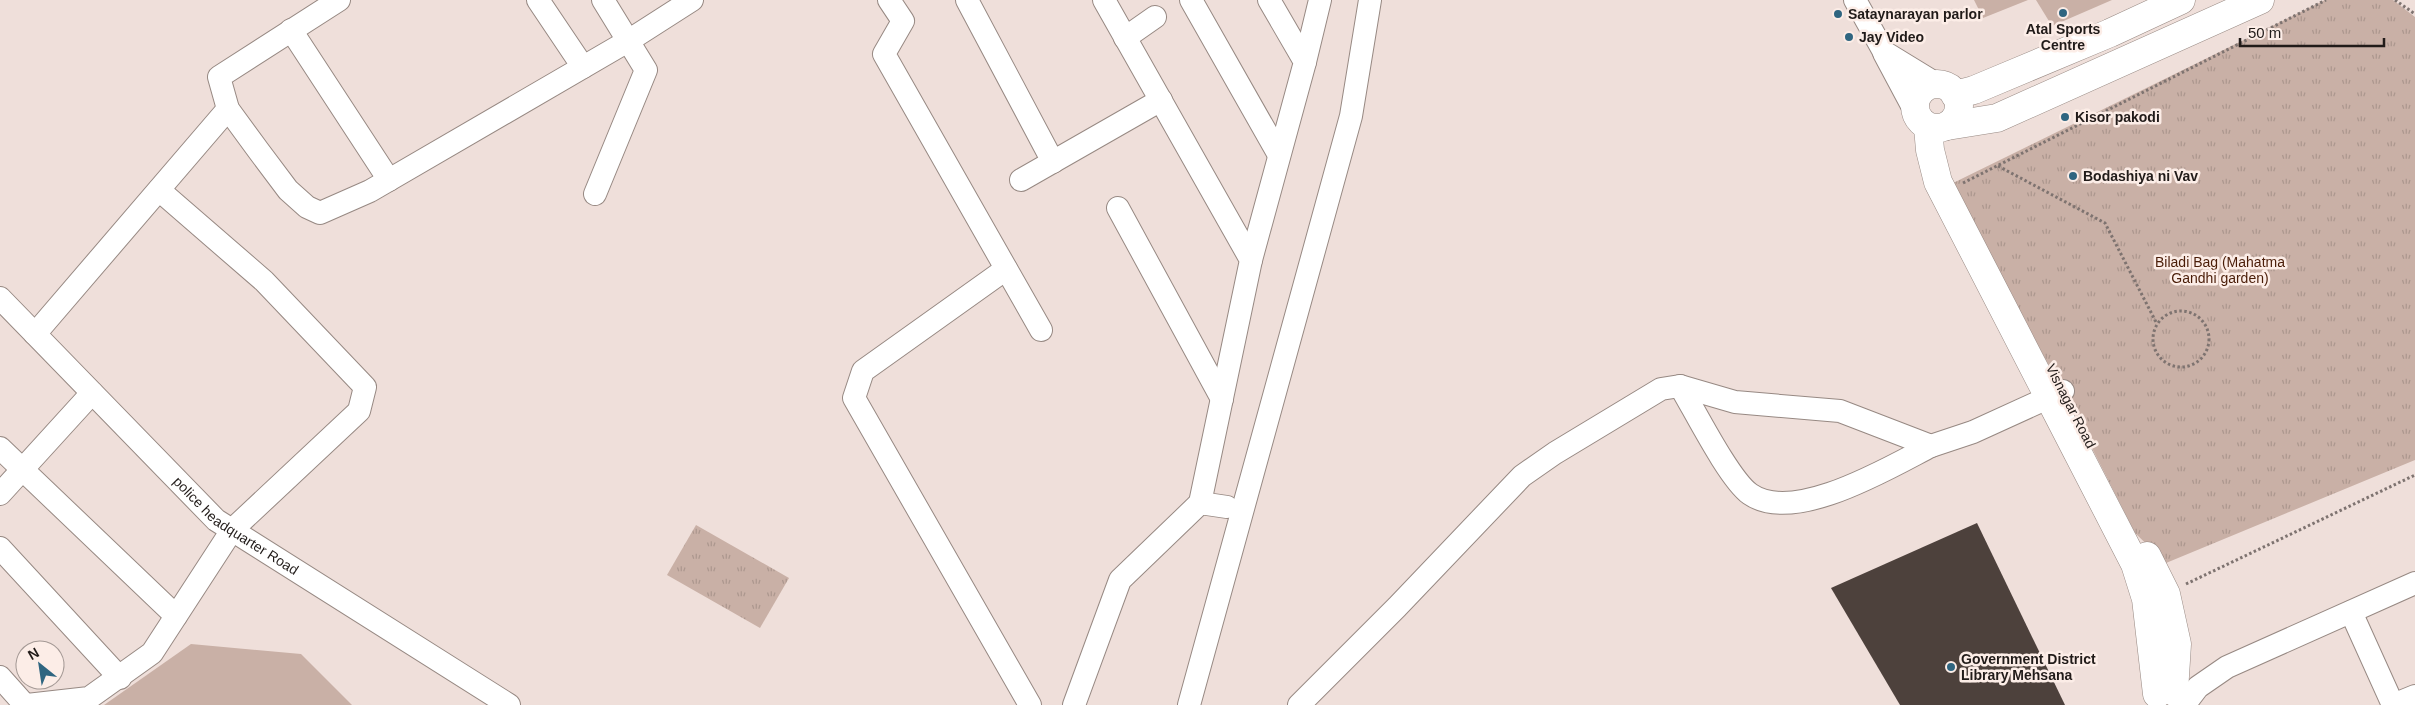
<svg xmlns="http://www.w3.org/2000/svg" width="2415" height="705" font-family="Arial,sans-serif">
<style>
.grass{fill:#c9b0a6}
.park{fill:url(#park-tufts)}
.building{fill:#4d413c}
.lines{fill:none;stroke-linecap:round;stroke-linejoin:round}
.minor-casing{stroke:#978983;stroke-width:24}
.major-casing{stroke:#978983;stroke-width:29}
.path{stroke:#7e7370;stroke-width:3;stroke-dasharray:2.5 2.5;stroke-linecap:butt}
.minor{stroke:#fff;stroke-width:22}
.major{stroke:#fff;stroke-width:28}
.poi-dot{fill:#2f6580;stroke:#fcede7;stroke-width:2}
.labels{text-anchor:middle;dominant-baseline:central;stroke-width:5;stroke-linejoin:round;paint-order:stroke}
.poi-label{font-size:14px;font-weight:bold;fill:#211b19;stroke:#fcede7;text-anchor:start}
.park-label{font-size:14px;fill:#4a1d08;stroke:#fcede7}
.street-label{font-size:14px;fill:#211b19;stroke:#fcede7}
</style>
<defs>
<pattern id="park-tufts" width="24" height="20" patternUnits="userSpaceOnUse" patternTransform="scale(1.25)"><rect width="24" height="20" fill="#c9b0a6"/><path d="M3 7l-1-3M5 7V3M7 7l1-3M15 17l-1-3M17 17v-4M19 17l1-3" fill="none" stroke="#ac978e"/></pattern>
</defs>
<rect width="100%" height="100%" fill="#efdfda"/>
<!-- grass -->
<g class="grass">
<path d="M1974,0h54l-45,18z"/>
<path d="M2036,0h76l-60,26z"/>
<path d="M191,644l110,10 51,51h-248z"/>
</g>
<!-- park -->
<g class="park">
<path d="M2325,0h68l22,17v443l-249,103 -31,-30 -72,-142 -114,-206z"/>
<path d="M696,525l93,53 -29,50 -93,-53z"/>
</g>
<!-- building -->
<path class="building" d="M1977,523l88,182h-165l-69,-117z"/>
<g class="lines">
<defs>
<g id="minor">
<path d="M339,0l-120,77 9,32 30,41 30,40 19,17 13,6 50,-22 258,-150 64,-41"/>
<path d="M538,0l45,67"/>
<path d="M889,0l14,21 -19,33 157,276"/>
<path d="M967,0l86,162"/>
<path d="M1104,0l147,260 -51,243"/>
<path d="M1191,0l88,155"/>
<path d="M1855,0l29,52 54,33"/>
<path d="M291,30l98,150"/>
<path d="M1125,38l30,-21"/>
<path d="M1884,53l32,60"/>
<path d="M1305,62l15,-62"/>
<path d="M1021,180l140,-80"/>
<path d="M595,194l51,-124 -43,-70"/>
<path d="M1118,208l104,191"/>
<path d="M1251,260l54,-198 -36,-62"/>
<path d="M1006,269l-143,102 -9,27 176,307"/>
<path id="s1" d="M0,298l216,222 293,185"/>
<path d="M35,334l193,-225"/>
<path d="M1680,386c15,25 49,93 70,108 44,31 140,-27 181,-48"/>
<path d="M0,448l176,168"/>
<path d="M0,494l92,-101"/>
<path d="M0,548l120,130"/>
<path d="M2351,612l42,93"/>
<path d="M0,677l25,28"/>
<path d="M2188,700l10,-13 29,-20 188,-84"/>
<path d="M27,705l62,-7 63,-45 80,-123 127,-119 6,-24 -101,-106 -105,-91"/>
<path d="M1074,705l46,-125 80,-77 27,4"/>
<path d="M1189,705l162,-589 19,-116"/>
<path d="M1299,705l98,-98 125,-131 33,-23 106,-64 19,-3 55,16 105,9 91,35 42,-14 90,-41"/>
<path d="M2393,705l22,-9"/>
</g>
<g id="major">
<circle cx="1937" cy="106" r="22"/>
<path d="M1955,95l19,-5 136,-57 71,-33"/>
<path d="M1947,126l50,-8 263,-118"/>
<path d="M1928,127l2,23 8,32 197,382 11,35 11,95"/>
<path d="M2147,556l19,38 11,50 -3,48"/>
</g>
</defs>
<!-- minor casing -->
<use href="#minor" class="minor-casing"/>
<!-- major casing -->
<use href="#major" class="major-casing"/>
<!-- path -->
<g class="path">
<path d="M2395,0l20,14"/>
<path d="M1998,166l107,57 52,101"/>
<path d="M1963,183l363,-183"/>
<circle cx="2181" cy="339" r="28"/>
<path d="M2186,584l229,-109"/>
</g>
<!-- minor -->
<use href="#minor" class="minor"/>
<!-- major -->
<use href="#major" class="major"/>
</g>
<!-- markers -->
<g class="poi-dot">
<circle cx="2063" cy="13" r="5"/>
<circle cx="1838" cy="14" r="5"/>
<circle cx="1849" cy="37" r="5"/>
<circle cx="2065" cy="117" r="5"/>
<circle cx="2073" cy="176" r="5"/>
<circle cx="1951" cy="667" r="5"/>
</g>
<g class="labels">
<!-- poi labels -->
<g class="poi-label">
<text x="1848" y="14">Sataynarayan parlor</text>
<text x="2063" y="29" text-anchor="middle">Atal Sports<tspan x="2063" dy="16">Centre</tspan></text>
<text x="1859" y="37">Jay Video</text>
<text x="2075" y="117">Kisor pakodi</text>
<text x="2083" y="176">Bodashiya ni Vav</text>
<text x="1961" y="659">Government District<tspan x="1961" dy="16">Library Mehsana</tspan></text>
</g>
<!-- park labels -->
<g class="park-label">
<text x="2220" y="262">Biladi Bag (Mahatma<tspan x="2220" dy="16">Gandhi garden)</tspan></text>
</g>
<!-- street labels -->
<g class="street-label">
<text transform="translate(2071 406) rotate(63)">Visnagar Road</text>
<text stroke="none"><textPath href="#s1" startOffset="329">police headquarter Road</textPath></text>
</g>
</g>
<!-- north arrow -->
<g transform="translate(40 665) rotate(330)"><circle r="24" fill="#fcede7" stroke="#a49995"/>
<path d="M0-4L9 19L0 12L-9 19Z" fill="#2f6580"/>
<text y="-8" font-size="14" font-weight="bold" text-anchor="middle" fill="#211b19">N</text>
</g>
<!-- scale -->
<path d="M2240 38v8h144v-8" fill="none" stroke="#211b19" stroke-width="2.5"/>
<text x="2248" y="38" font-size="15" fill="#211b19" stroke="#fcede7" stroke-width="4" paint-order="stroke">50 m</text>
</svg>
